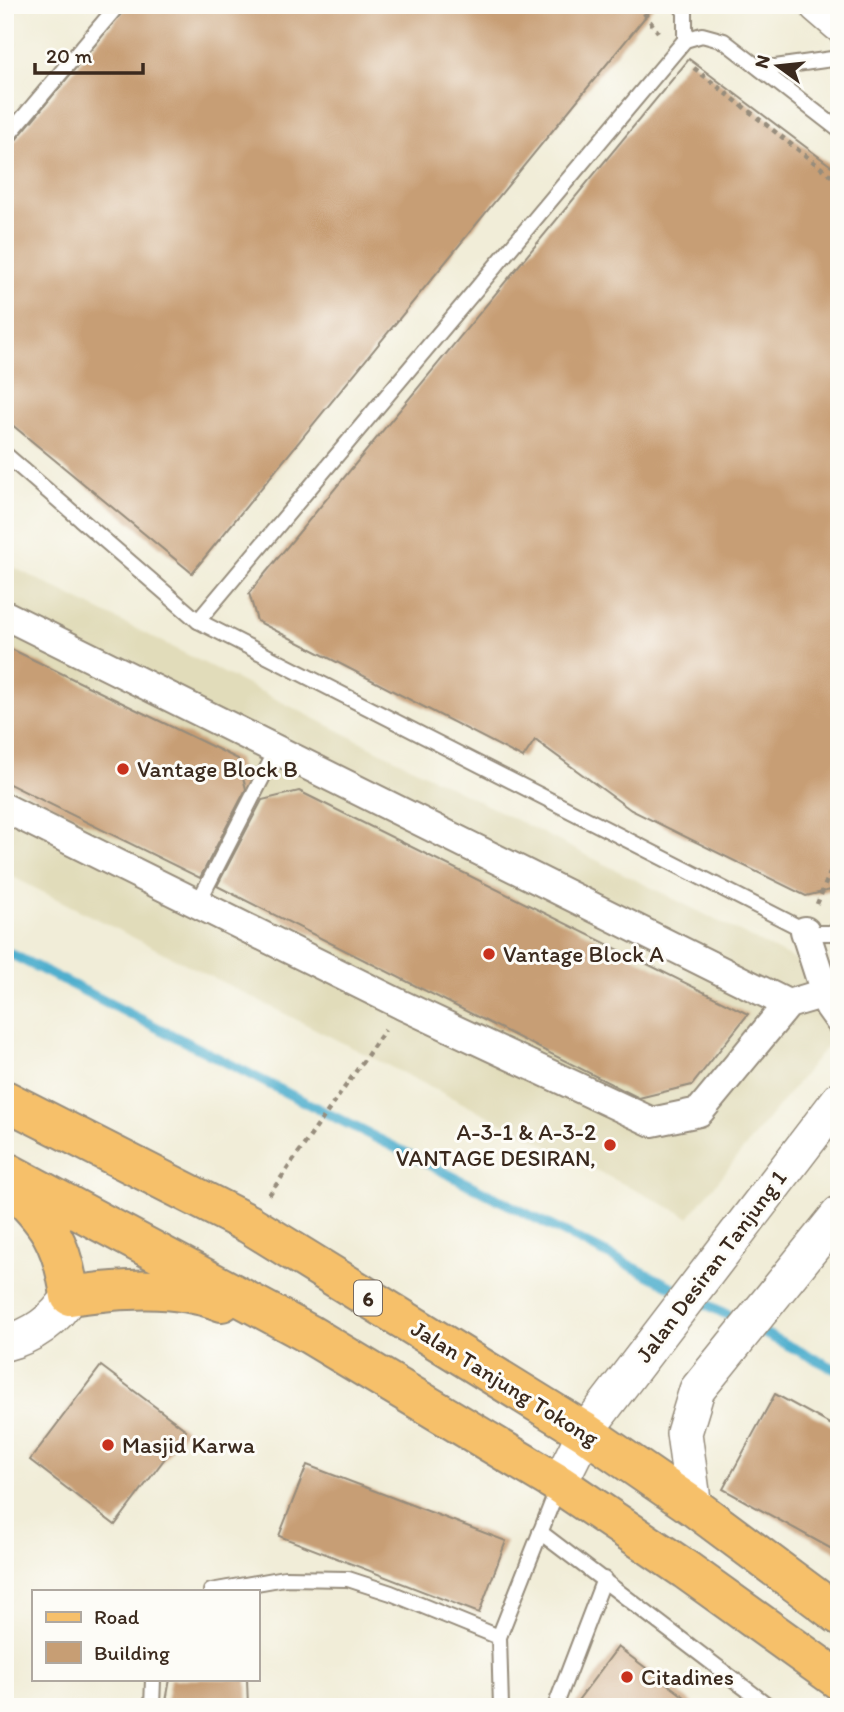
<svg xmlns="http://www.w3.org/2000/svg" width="844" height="1712" font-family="Itim,sans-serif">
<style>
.built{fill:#e1dcba}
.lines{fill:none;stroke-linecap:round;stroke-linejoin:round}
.stream{stroke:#4fafce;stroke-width:10}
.building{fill:#c79e74}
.service-casing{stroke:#968c7b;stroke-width:18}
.minor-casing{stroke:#968c7b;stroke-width:32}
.tertiary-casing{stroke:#968c7b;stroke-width:38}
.primary-casing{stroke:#968c7b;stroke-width:42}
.path{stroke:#968c7b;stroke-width:4.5;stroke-dasharray:5 5;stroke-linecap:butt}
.service{stroke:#fff;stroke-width:14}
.minor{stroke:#fff;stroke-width:28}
.tertiary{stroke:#fff;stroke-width:35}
.primary{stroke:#f6c06b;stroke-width:38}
.poi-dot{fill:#c8321e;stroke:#fdfcf7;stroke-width:2.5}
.labels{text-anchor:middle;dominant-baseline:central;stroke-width:6;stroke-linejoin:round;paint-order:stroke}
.shield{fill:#fdfcf7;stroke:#75695f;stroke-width:2}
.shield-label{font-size:21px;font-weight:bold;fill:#3b2a1e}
.poi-label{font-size:23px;fill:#3b2a1e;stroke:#fdfcf7;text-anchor:start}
.street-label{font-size:23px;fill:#3b2a1e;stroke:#fdfcf7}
</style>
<rect width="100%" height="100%" fill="#fdfcf7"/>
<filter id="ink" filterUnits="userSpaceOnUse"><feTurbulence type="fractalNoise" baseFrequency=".0143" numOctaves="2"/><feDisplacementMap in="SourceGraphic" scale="14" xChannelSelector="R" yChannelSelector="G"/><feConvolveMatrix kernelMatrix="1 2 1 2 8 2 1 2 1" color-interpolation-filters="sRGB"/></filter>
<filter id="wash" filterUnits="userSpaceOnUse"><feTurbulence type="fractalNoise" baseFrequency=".00686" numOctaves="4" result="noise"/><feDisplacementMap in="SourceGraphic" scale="28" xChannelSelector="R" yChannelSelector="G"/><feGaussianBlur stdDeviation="1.57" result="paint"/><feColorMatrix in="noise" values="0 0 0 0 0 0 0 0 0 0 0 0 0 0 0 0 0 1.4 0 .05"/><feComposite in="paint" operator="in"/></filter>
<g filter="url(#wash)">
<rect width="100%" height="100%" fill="#f1edd8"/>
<!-- built -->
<path class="built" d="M5,563l834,419v49l-150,186 -684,-344z"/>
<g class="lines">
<!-- stream -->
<path class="stream" d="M5,951l834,420"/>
</g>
<g id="blocks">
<!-- building -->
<g class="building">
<path d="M128,5h527l-463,568 -187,-154v-266z"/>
<path d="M689,59l150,113v716l-33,8 -175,-86 -96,-70 -12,18 -266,-137 -8,-28z"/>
<path d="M5,646l233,113 8,30 -46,89 -195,-96z"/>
<path d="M299,791l449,223 -56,71 -53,13 -422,-212 45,-86z"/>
<path d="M101,1366l85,64 -71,95 -85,-65z"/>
<path d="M775,1394l64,35v124l-116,-64z"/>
<path d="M307,1465l199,76 -27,72 -200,-77z"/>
<path d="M618,1647l80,60h-125z"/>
<path d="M170,1679h77l1,28h-83z"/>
</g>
</g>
</g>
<g filter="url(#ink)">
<use href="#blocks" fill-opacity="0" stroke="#968c7b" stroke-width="2"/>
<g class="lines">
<defs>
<g id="service">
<path d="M680,5l5,7v28"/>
<path d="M761,69l78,-11"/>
<path d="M5,139l113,-134"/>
<path d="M5,454l193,167 612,312h29"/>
<path d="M198,621l487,-581 17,-5 22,6 115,89"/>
<path d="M198,903l79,-154"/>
<path d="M540,1532l230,175"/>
<path d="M211,1591l74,-13 63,1 43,14 108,44"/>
<path d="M152,1707l1,-28"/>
<path d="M501,1707l-2,-70 60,-152"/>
<path d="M555,1707l49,-128"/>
</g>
<g id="minor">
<path d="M5,615l783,389"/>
<path d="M5,808l397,197 250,117 47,-10 89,-108 37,-11 4,13 10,14"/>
<path d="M805,931l20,62"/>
</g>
<g id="tertiary">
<path d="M817,5l22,19"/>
<path d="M5,1343c28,-7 50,-23 65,-47"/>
<path d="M559,1484l26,-52 254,-332"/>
<path d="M694,1507l-10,-74 13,-43 142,-176"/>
</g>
<g id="primary">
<path d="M5,1100l244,124 336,208 109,75 145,108"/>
<path d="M5,1171l304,163 250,150 127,86 153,110"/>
<path d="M8,1183c40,38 54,58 62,113 49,-7 104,-12 152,6"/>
</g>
</defs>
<!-- service casing -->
<use href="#service" class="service-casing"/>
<!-- minor casing -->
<use href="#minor" class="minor-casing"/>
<!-- tertiary casing -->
<use href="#tertiary" class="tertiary-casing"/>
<!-- primary casing -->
<use href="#primary" class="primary-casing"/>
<!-- path -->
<g class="path">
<path d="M638,5l20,27"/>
<path d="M694,68l145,114"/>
<path d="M817,904l13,-31 9,-12"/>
<path d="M269,1195l116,-165"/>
</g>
<!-- service -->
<use href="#service" class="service"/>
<!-- minor -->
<use href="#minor" class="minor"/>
<!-- tertiary -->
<use href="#tertiary" class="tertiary"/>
<!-- primary -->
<use href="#primary" class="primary"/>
</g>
</g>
<!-- markers -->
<g class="poi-dot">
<circle cx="123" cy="769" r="7"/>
<circle cx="489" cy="954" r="7"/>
<circle cx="610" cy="1145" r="7"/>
<circle cx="108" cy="1445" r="7"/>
<circle cx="627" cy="1677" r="7"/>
</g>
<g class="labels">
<!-- shield labels -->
<rect class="shield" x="354" y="1280.5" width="28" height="35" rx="5"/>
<g class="shield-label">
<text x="368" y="1298">6</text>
</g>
<!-- poi labels -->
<g class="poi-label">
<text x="137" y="769">Vantage Block B</text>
<text x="503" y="954">Vantage Block A</text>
<text x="596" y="1132" text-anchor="end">A-3-1 &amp; A-3-2<tspan x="596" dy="26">VANTAGE DESIRAN,</tspan></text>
<text x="122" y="1445">Masjid Karwa</text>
<text x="641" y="1677">Citadines</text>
</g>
<!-- street labels -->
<g class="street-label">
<text transform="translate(711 1266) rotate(-53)">Jalan Desiran Tanjung 1</text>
<text transform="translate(505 1383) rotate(32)">Jalan Tanjung Tokong</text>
</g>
</g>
<!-- margin -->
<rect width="844" height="1712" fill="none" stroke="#fdfcf7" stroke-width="28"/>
<!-- legend -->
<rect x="32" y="1590" width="228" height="91" fill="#fdfcf7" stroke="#afa8a0" stroke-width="2"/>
<rect x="46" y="1612" width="35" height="10" fill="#f6c06b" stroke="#afa8a0" stroke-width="2"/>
<text x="94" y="1624" font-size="21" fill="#3b2a1e">Road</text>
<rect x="46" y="1642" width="35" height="21" fill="#c79e74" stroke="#afa8a0" stroke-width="2"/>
<text x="94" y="1660" font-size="21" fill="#3b2a1e">Building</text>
<!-- north arrow -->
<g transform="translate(778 66) rotate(285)" stroke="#fdfcf7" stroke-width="5" paint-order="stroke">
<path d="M0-5L12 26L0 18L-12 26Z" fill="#3b2a1e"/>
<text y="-10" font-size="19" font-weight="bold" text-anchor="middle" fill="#3b2a1e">N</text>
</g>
<!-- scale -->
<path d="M35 63v10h108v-10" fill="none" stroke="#3b2a1e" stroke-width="3.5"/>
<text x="46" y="63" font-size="21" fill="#3b2a1e" stroke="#fdfcf7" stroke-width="5" paint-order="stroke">20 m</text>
</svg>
